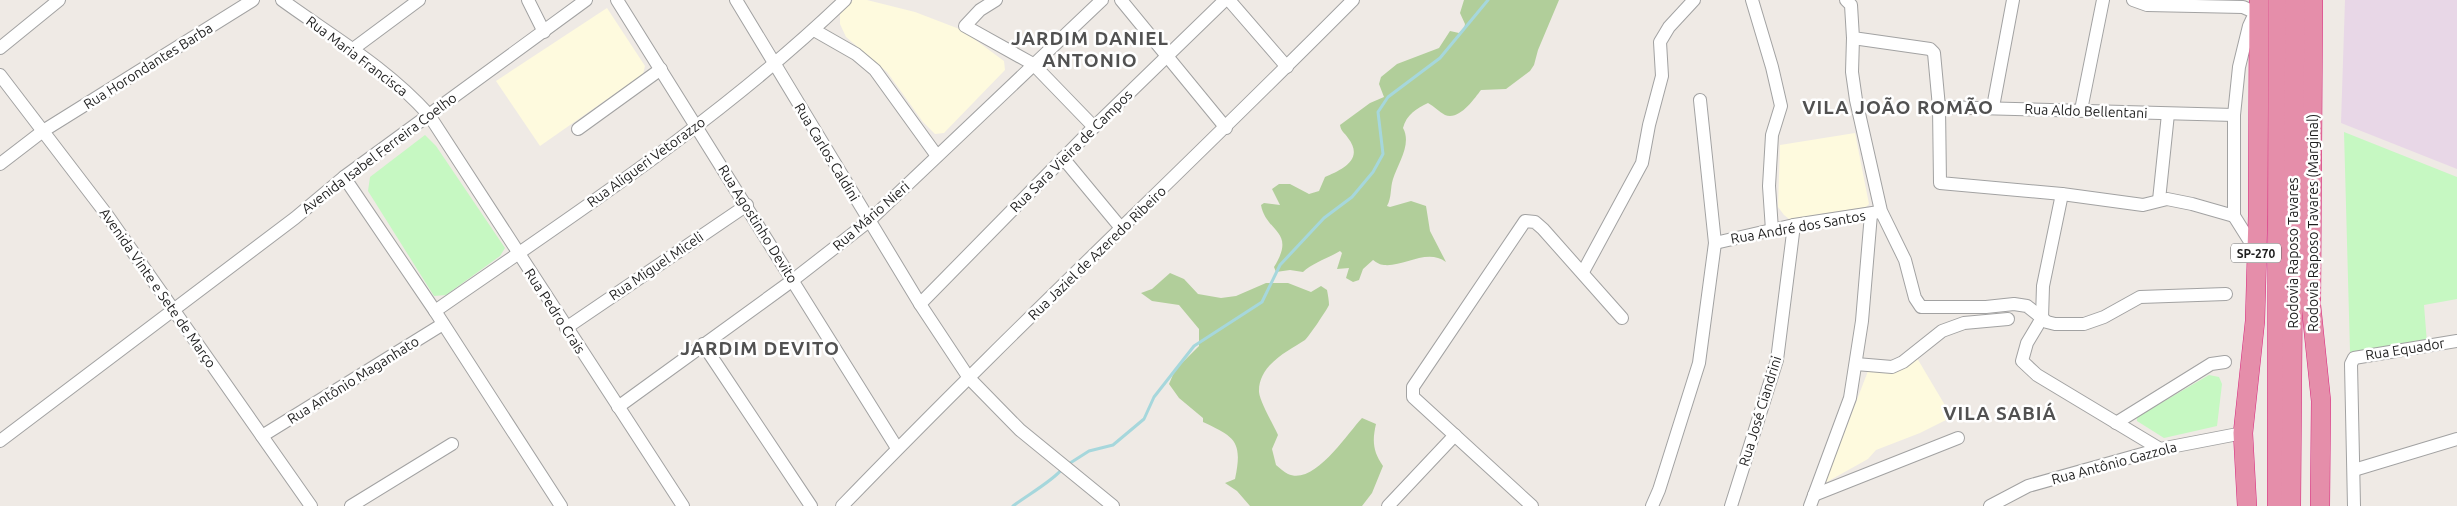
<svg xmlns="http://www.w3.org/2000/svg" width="2457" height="506" font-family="Ubuntu,sans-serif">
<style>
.industrial{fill:#e8d7e7}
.education{fill:#fefade}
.forest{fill:#b1ce9a}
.park{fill:#c6f8c2}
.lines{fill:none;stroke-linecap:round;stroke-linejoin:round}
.stream{stroke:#a6d7dc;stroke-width:3}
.minor-casing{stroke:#a2a2a2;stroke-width:14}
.highway-casing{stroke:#d7277d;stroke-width:20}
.minor{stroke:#fff;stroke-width:12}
.highway{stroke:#e58eaa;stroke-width:19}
.labels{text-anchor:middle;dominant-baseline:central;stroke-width:5;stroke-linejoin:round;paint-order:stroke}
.shield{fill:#fff;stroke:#626262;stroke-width:1}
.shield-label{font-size:12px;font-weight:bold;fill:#1e1e1e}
.street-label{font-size:14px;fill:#1e1e1e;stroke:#fff}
.district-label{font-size:19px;font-weight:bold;letter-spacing:1px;fill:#515151;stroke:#fff}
</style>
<rect width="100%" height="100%" fill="#efeae5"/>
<!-- industrial -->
<path class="industrial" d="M2345,0h112v169l-116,-46z"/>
<!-- education -->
<g class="education">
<path d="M853,0h14l48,12 47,18 42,31 1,9 -61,63 -9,1 -12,-12 -36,-50 -41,-35 -6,-13v-11z"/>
<path d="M607,8l38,58 -2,8 -103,72 -44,-65z"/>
<path d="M1855,133l14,71 -3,3 -77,12 -5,-4 -6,-8 2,-62z"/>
<path d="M1914,353l38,64 -32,16 -44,17 -8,9 -43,24 43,-112z"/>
</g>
<!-- forest -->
<g class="forest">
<path d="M1464,0h95l-21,50 -4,15 -4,6 -24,18 -25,1c-7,9 -22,31 -36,25 -6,-3 -11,-9 -17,-12 -11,5 -22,12 -25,25 9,16 -5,35 -10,51 -3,9 -1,18 -6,27l3,1 21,-6 15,5 4,25 16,31c-19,-14 -42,5 -62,3 -4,0 -8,-3 -11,-5l-10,9 -4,11 -6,2 -7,-4 3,-10 -12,1 5,-16 -2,-2c-11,7 -28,12 -37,21l-13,-2 -14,2 -2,-5c23,-37 -8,-34 -13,-62l3,-2 16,2 -8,-16 7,-5h11l19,10 10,-3 6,-14c16,-7 40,-17 23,-39 -3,-5 -7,-6 -8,-13l30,-22 14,-6 -5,-13 2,-7 16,-13 42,-16 11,-17 9,2 5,-4 1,-5 -5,-11z"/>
<path d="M1170,273l14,6 14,15 23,4 15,-2 30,-13h22l23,9 10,-6 6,4c1,5 2,11 2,15 -1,3 -21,33 -24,35 -17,11 -47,25 -46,52 1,10 14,32 19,43l-6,14 4,16c4,3 8,7 12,9 26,12 59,-40 74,-56l14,6c-4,17 -3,28 7,42l-11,27 -10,13h-112l-13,-15 -12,-8 10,-4c8,-38 0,-42 -32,-57v-4l-24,-20 -10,-14 6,-14 24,-24v-17l-20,-24 -27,-4 -11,-8 11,-4z"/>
</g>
<!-- park -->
<g class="park">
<path d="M2344,132l113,45v122l-33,6 3,38 -69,12 -8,-3z"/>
<path d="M425,135l11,11 69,102 -5,8 -54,39 -12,1 -66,-105 2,-14z"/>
<path d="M2209,375l10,2 3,7 -5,42 -53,12 -27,-17v-4z"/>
</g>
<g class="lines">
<!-- stream -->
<g class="stream">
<path d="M1067,465l22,-14 24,-6 31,-26 10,-22 40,-51 68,-44 18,-37 44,-47 28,-21 21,-25 10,-18 -5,-42 10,-15 52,-39 48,-58"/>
<path d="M1013,506c13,-10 41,-26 49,-37"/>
</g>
<defs>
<g id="minor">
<path d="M282,0c51,37 105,68 147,115l254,391"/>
<path d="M528,0l16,32"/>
<path d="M617,0l280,448"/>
<path d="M736,0l184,304 49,74 51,52 93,76"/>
<path d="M996,0l-16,10 -15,16 68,38 61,63"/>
<path d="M1121,0l105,128"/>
<path d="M1229,0l58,67"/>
<path d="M1752,0l20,67 9,39 -9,29 -3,51 3,44"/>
<path d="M1846,0l5,5 2,33 77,11 4,4 5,54 1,76 122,11 81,11 24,-6 25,5 42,12"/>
<path d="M2133,0l14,5 96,2 9,4 7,8"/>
<path d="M814,30l42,24 19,16 62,86"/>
<path d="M1853,38l-1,34 4,28 25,111 24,49 10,38 6,9h65l28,-3 13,2 20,16 8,2h29l20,-7 36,-20 86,-3"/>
<path d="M0,48l59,-48"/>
<path d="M353,49l66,-49"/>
<path d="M0,75l107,140 204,291"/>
<path d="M1939,107l295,8"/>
<path d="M1993,107l20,-107"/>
<path d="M2081,110l22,-110"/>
<path d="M578,129l83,-60"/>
<path d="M1063,158l58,70"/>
<path d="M0,164l43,-33 210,-131"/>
<path d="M344,177l91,134 126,195"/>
<path d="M2062,194l-19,92 -1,32 -15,25 -5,18 15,14 123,74"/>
<path d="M2159,200l9,-86"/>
<path d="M1715,243l79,-18 85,-13"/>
<path d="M2256,251l-22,-35v-101l5,-48 10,-41 7,-15"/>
<path d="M1583,272l59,-109 7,-38 13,-49 -2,-34 9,-15 25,-27"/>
<path d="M920,304l174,-177 131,-127"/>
<path d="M435,311c141,-98 286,-192 410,-311"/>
<path d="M566,328l181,-123"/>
<path d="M703,344l108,162"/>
<path d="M1856,364l36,3 11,-5 39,-31 22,-8 44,-4"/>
<path d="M618,407l175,-127 76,-59 233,-221"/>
<path d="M2116,423l95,-59 14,-2"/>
<path d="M262,436l181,-112"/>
<path d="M0,441l295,-223 49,-41 242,-177"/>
<path d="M2354,470l103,-31"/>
<path d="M1814,495l144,-57"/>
<path d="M351,506l101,-62"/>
<path d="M842,506c166,-172 342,-336 511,-506"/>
<path d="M1388,506l67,-71"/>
<path d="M1532,506l-119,-109v-10l112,-166 10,1 8,7 79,89"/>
<path d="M1652,506l7,-16 40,-127 16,-120 -15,-143"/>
<path d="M1731,506l46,-146 17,-135"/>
<path d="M1810,506l40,-108 12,-77 9,-107"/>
<path d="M1990,506l38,-20 132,-37 83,-16"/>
<path d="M2354,506l-3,-142 3,-6 103,-17"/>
</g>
<g id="highway">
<path d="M2313,0l-2,305 10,96 -1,105"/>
<path d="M2247,506l-4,-73 12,-112 3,-105 1,-216"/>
<path d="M2277,506l1,-506"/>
<path d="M2291,506l4,-506"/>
</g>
</defs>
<!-- minor casing -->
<use href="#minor" class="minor-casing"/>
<!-- highway casing -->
<use href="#highway" class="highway-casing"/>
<!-- minor -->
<use href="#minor" class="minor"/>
<!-- highway -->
<use href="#highway" class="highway"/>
</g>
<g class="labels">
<!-- shield labels -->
<rect class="shield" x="2231" y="243.5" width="50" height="19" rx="4"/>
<g class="shield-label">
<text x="2256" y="253">SP-270</text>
</g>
<!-- street labels -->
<g class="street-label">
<text transform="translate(357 56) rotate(37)">Rua Maria Francisca</text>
<text transform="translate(148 66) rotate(-32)">Rua Horondantes Barba</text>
<text transform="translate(2086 111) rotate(2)">Rua Aldo Bellentani</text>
<text transform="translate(1071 151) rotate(-45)">Rua Sara Vieira de Campos</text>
<text transform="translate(827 152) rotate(59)">Rua Carlos Caldini</text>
<text transform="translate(379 153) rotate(-37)">Avenida Isabel Ferreira Coelho</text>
<text transform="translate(646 162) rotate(-36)">Rua Aligueri Vetorazzo</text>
<text transform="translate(871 216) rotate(-41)">Rua Mário Nieri</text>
<text transform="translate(2313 223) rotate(-90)">Rodovia Raposo Tavares (Marginal)</text>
<text transform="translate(758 224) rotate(58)">Rua Agostinho Devito</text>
<text transform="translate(1798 227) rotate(-10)">Rua André dos Santos</text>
<text transform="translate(1097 253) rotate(-44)">Rua Jaziel de Azeredo Ribeiro</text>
<text transform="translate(2293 253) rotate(-90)">Rodovia Raposo Tavares</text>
<text transform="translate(656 266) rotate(-34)">Rua Miguel Miceli</text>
<text transform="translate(158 288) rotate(55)">Avenida Vinte e Sete de Março</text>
<text transform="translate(555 311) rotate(57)">Rua Pedro Crais</text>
<text transform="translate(2405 349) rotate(-9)">Rua Equador</text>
<text transform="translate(353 380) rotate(-32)">Rua Antônio Maganhato</text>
<text transform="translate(1760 411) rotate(-73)">Rua José Ciandrini</text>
<text transform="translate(2114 463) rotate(-15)">Rua Antônio Gazzola</text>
</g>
<!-- district labels -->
<g class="district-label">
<text x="1090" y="38">JARDIM DANIEL<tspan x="1090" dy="22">ANTONIO</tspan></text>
<text x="1898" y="107">VILA JOÃO ROMÃO</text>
<text x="760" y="348">JARDIM DEVITO</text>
<text x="2000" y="413">VILA SABIÁ</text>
</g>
</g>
</svg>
